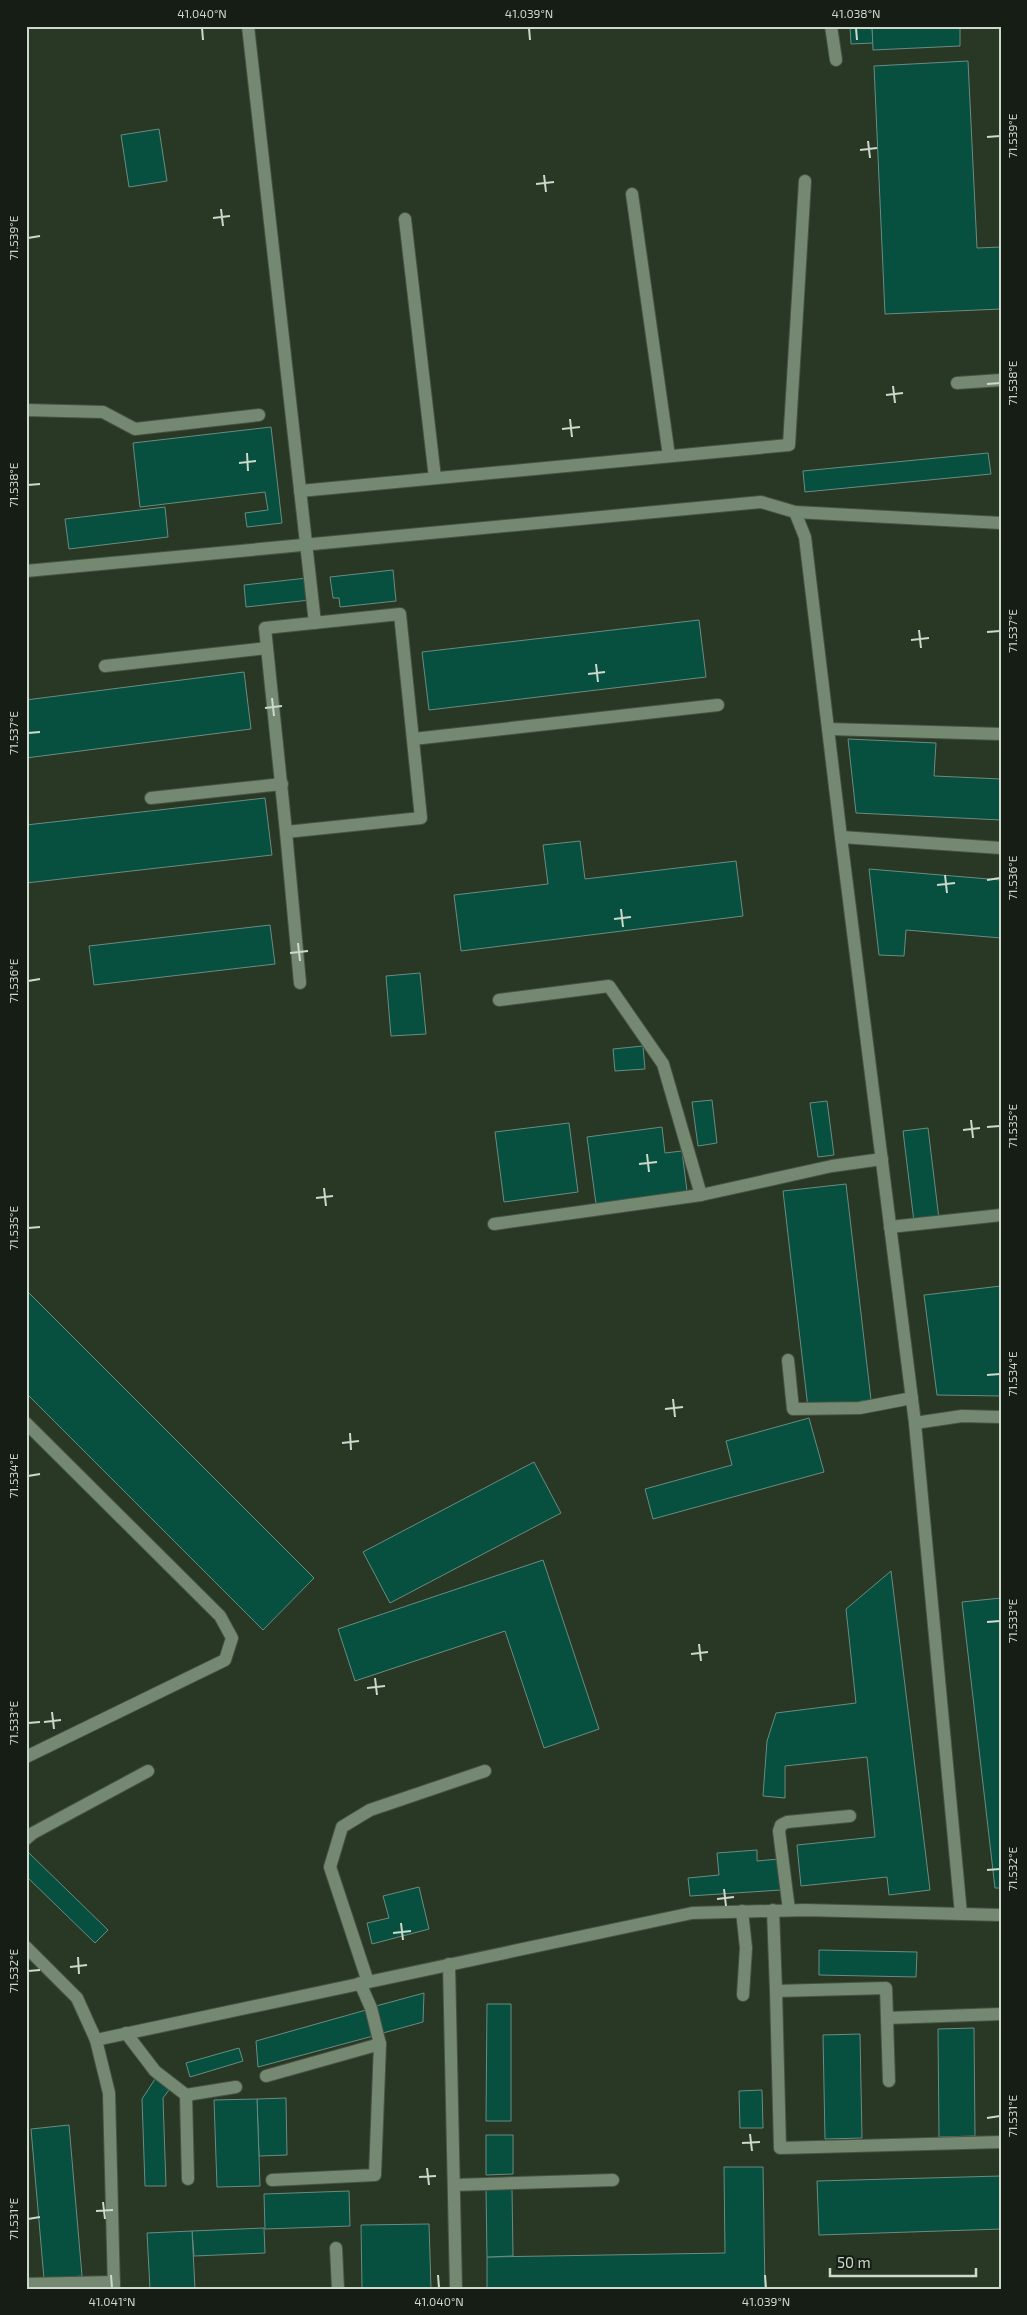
<svg xmlns="http://www.w3.org/2000/svg" width="1027" height="2315" font-family="'Exo 2',sans-serif">
<style>
.building{fill:#074f3f;stroke:#6b8b81}
.lines{fill:none;stroke-linecap:round;stroke-linejoin:round}
.minor-casing{stroke:#455343;stroke-width:14}
.minor{stroke:#758871;stroke-width:12}
.ticks{fill:none;stroke:#ced9cd;stroke-width:2}
.neatline{fill:none;stroke:#ced9cd;stroke-width:2}
.ticks-label{font-size:12px;text-anchor:middle;fill:#ced9cd}
</style>
<rect width="100%" height="100%" fill="#283825"/>
<!-- building -->
<g class="building">
<path d="M850,26h22l1,17 -22,1z"/>
<path d="M872,26h88v20l-87,4z"/>
<path d="M968,61l9,187 24,-1v62l-116,5 -11,-248z"/>
<path d="M159,129l8,52 -38,6 -8,-52z"/>
<path d="M271,427l11,96 -35,4 -2,-14 23,-3 -3,-18 -125,15 -7,-64z"/>
<path d="M988,453l3,21 -186,18 -2,-21z"/>
<path d="M165,507l3,30 -99,12 -4,-30z"/>
<path d="M393,570l3,31 -56,6 -1,-9h-6l-3,-21z"/>
<path d="M307,578l3,22 -64,7 -2,-22z"/>
<path d="M699,620l7,57 -277,33 -7,-58z"/>
<path d="M244,672l7,57 -225,29v-58z"/>
<path d="M848,739l88,4 -2,33 67,3v41l-145,-7z"/>
<path d="M265,798l7,57 -246,28v-58z"/>
<path d="M580,841l5,38 151,-18 7,55 -282,35 -7,-56 94,-11 -5,-39z"/>
<path d="M869,869l132,11v58l-95,-8 -2,26 -25,-1z"/>
<path d="M270,925l5,39 -181,21 -5,-39z"/>
<path d="M420,973l6,61 -35,2 -5,-60z"/>
<path d="M643,1046l2,23 -30,2 -2,-22z"/>
<path d="M712,1100l5,43 -19,3 -6,-44z"/>
<path d="M827,1101l7,54 -16,2 -8,-54z"/>
<path d="M569,1123l9,69 -74,10 -9,-70z"/>
<path d="M662,1127l3,26 17,-2 5,40 -91,13 -9,-67z"/>
<path d="M928,1128l11,91 -25,3 -11,-91z"/>
<path d="M846,1184l25,216 -63,8 -25,-217z"/>
<path d="M1001,1286v110l-64,-1 -13,-100z"/>
<path d="M26,1290l288,288 -51,52 -237,-237z"/>
<path d="M809,1418l15,54 -171,47 -8,-30 87,-24 -6,-24z"/>
<path d="M534,1462l27,51 -171,90 -27,-51z"/>
<path d="M543,1560l56,169 -55,19 -39,-117 -150,50 -17,-52z"/>
<path d="M891,1571l39,319 -41,5 -2,-18 -86,9 -4,-41 78,-8 -8,-80 -82,9v32l-22,-2 4,-55 9,-28 80,-10 -10,-94z"/>
<path d="M1001,1598v290h-6l-33,-286z"/>
<path d="M757,1850v11l22,-2 2,31 -91,6 -2,-18 31,-3 -2,-22z"/>
<path d="M29,1853l79,77 -13,13 -69,-67v-21z"/>
<path d="M419,1887l10,42 -57,15 -5,-21 22,-5 -6,-22z"/>
<path d="M819,1950l98,2 -1,25 -97,-2z"/>
<path d="M424,1993l-1,29 -40,11 -7,-27z"/>
<path d="M487,2004h24v117h-25z"/>
<path d="M366,2010l7,26 -115,31 -2,-26z"/>
<path d="M974,2028l1,108 -36,1 -1,-108z"/>
<path d="M860,2034l2,104 -37,1 -2,-104z"/>
<path d="M239,2048l4,13 -53,16 -4,-14z"/>
<path d="M155,2079l14,11 -6,8 3,88h-21l-3,-87z"/>
<path d="M762,2090l1,38h-23l-1,-37z"/>
<path d="M286,2098l1,57 -28,1 -2,-57z"/>
<path d="M257,2099l3,87 -43,1 -3,-87z"/>
<path d="M69,2125l13,151 -38,3 -13,-150z"/>
<path d="M486,2135h27v39l-27,1z"/>
<path d="M724,2167h39l2,122h-278v-32l238,-4z"/>
<path d="M1001,2176v53l-182,6 -2,-54z"/>
<path d="M486,2189h26l1,67 -26,1z"/>
<path d="M349,2191l1,35 -85,3 -1,-35z"/>
<path d="M429,2224l2,65h-69l-1,-64z"/>
<path d="M264,2228l1,25 -71,3 -2,-25z"/>
<path d="M192,2231l3,58h-45l-3,-56z"/>
</g>
<g class="lines">
<defs>
<g id="minor">
<path d="M248,26l67,597"/>
<path d="M831,26l5,34"/>
<path d="M632,194l37,262"/>
<path d="M405,219l30,259"/>
<path d="M957,383l44,-3"/>
<path d="M26,410l77,2 32,17 124,-14"/>
<path d="M300,491l489,-46 16,-264"/>
<path d="M795,512l206,11"/>
<path d="M26,571l735,-69 34,10 10,25 36,300 74,586 46,491"/>
<path d="M400,614l21,204 -135,14 -21,-204z"/>
<path d="M105,666l162,-18"/>
<path d="M828,729l173,5"/>
<path d="M413,739l305,-34"/>
<path d="M151,798l131,-14"/>
<path d="M286,832l14,151"/>
<path d="M841,837l160,11"/>
<path d="M499,1000l110,-14 54,78 38,131 131,-29 50,-7"/>
<path d="M494,1224l207,-29"/>
<path d="M890,1227l111,-12"/>
<path d="M788,1360l5,49 67,-1 52,-10"/>
<path d="M26,1423l194,193 12,22 -7,22 -199,97"/>
<path d="M915,1423l47,-7 39,1"/>
<path d="M26,1839l7,-6 115,-62"/>
<path d="M773,1910l3,81 110,-3 1,30 114,-4"/>
<path d="M789,1910l-10,-79 2,-6 6,-3 63,-6"/>
<path d="M742,1911l4,37 -3,47"/>
<path d="M26,1947l51,51 19,42 13,53 5,196"/>
<path d="M449,1964l7,325"/>
<path d="M368,1982l-38,-115 12,-40 28,-17 115,-39"/>
<path d="M776,1991l4,157 221,-6"/>
<path d="M887,2018l2,63"/>
<path d="M126,2033l29,38 31,24 2,84"/>
<path d="M96,2040l596,-127 113,-3 196,5"/>
<path d="M266,2076l114,-32"/>
<path d="M186,2095l50,-8"/>
<path d="M272,2180l103,-5 5,-131 -9,-36 -11,-25"/>
<path d="M454,2185l159,-5"/>
<path d="M336,2248l2,41"/>
<path d="M26,2284l88,-2"/>
</g>
</defs>
<!-- minor casing -->
<use href="#minor" class="minor-casing"/>
<!-- minor -->
<use href="#minor" class="minor"/>
</g>
<!-- ticks -->
<path class="ticks" d="M202,28l1,12M529,28l1,12M856,28l1,12M987,137l13,-1M868,141l2,17M860,150l17,-2M544,175l2,17M536,184l18,-2M221,209l2,17M213,218l17,-2M28,238l12,-2M987,384l13,-1M893,386l2,17M886,395l17,-2M570,419l2,18M562,429l18,-2M247,453l1,18M239,463l17,-2M28,485l12,-1M919,630l2,18M987,632l13,-1M911,640l18,-2M596,664l2,18M588,674l17,-2M272,698l2,18M265,708l17,-2M28,733l12,-1M945,875l2,18M987,880l13,-2M937,885l18,-2M621,909l2,18M614,919l17,-2M298,943l2,18M290,953l18,-2M28,981l12,-2M971,1120l2,18M987,1127l13,-1M963,1130l17,-2M647,1154l2,18M639,1164l18,-2M324,1188l2,18M316,1198l17,-2M28,1228l12,-1M987,1375l13,-1M673,1399l2,18M665,1409l18,-2M350,1433l1,17M342,1443l17,-2M28,1476l12,-2M987,1622l13,-1M699,1644l2,17M691,1654l17,-2M375,1678l2,17M367,1688l18,-2M52,1712l2,17M44,1722l17,-2M28,1723l12,-1M987,1870l13,-1M724,1889l2,17M717,1899l17,-2M401,1923l2,17M393,1933l18,-2M78,1957l1,17M70,1967l17,-2M28,1971l12,-1M987,2118l13,-2M750,2134l2,17M742,2143l18,-1M427,2168l2,17M419,2177l17,-1M103,2202l2,17M96,2211l17,-1M28,2219l12,-2M111,2275l1,13M438,2275l1,13M765,2275l1,13"/>
<!-- border -->
<rect width="1027" height="2315" fill="none" stroke="#161d14" stroke-width="55"/>
<!-- scale -->
<path d="M830 2268v8h146v-8" fill="none" stroke="#ced9cd" stroke-width="2.5"/>
<text x="837" y="2268" font-size="15" fill="#ced9cd" stroke="#161d14" stroke-width="4" paint-order="stroke">50 m</text>
<rect x="28" y="28" width="972" height="2260" class="neatline"/>
<g class="ticks-label">
<text x="202" y="18">41.040°N</text>
<text x="529" y="18">41.039°N</text>
<text x="856" y="18">41.038°N</text>
<text transform="translate(1013 136) rotate(-90)" y="4">71.539°E</text>
<text transform="translate(14 238) rotate(-90)" y="4">71.539°E</text>
<text transform="translate(1013 383) rotate(-90)" y="4">71.538°E</text>
<text transform="translate(14 485) rotate(-90)" y="4">71.538°E</text>
<text transform="translate(1013 631) rotate(-90)" y="4">71.537°E</text>
<text transform="translate(14 733) rotate(-90)" y="4">71.537°E</text>
<text transform="translate(1013 878) rotate(-90)" y="4">71.536°E</text>
<text transform="translate(14 981) rotate(-90)" y="4">71.536°E</text>
<text transform="translate(1013 1126) rotate(-90)" y="4">71.535°E</text>
<text transform="translate(14 1228) rotate(-90)" y="4">71.535°E</text>
<text transform="translate(1013 1374) rotate(-90)" y="4">71.534°E</text>
<text transform="translate(14 1476) rotate(-90)" y="4">71.534°E</text>
<text transform="translate(1013 1621) rotate(-90)" y="4">71.533°E</text>
<text transform="translate(14 1723) rotate(-90)" y="4">71.533°E</text>
<text transform="translate(1013 1869) rotate(-90)" y="4">71.532°E</text>
<text transform="translate(14 1971) rotate(-90)" y="4">71.532°E</text>
<text transform="translate(1013 2116) rotate(-90)" y="4">71.531°E</text>
<text transform="translate(14 2219) rotate(-90)" y="4">71.531°E</text>
<text x="112" y="2306">41.041°N</text>
<text x="439" y="2306">41.040°N</text>
<text x="766" y="2306">41.039°N</text>
</g>
</svg>
